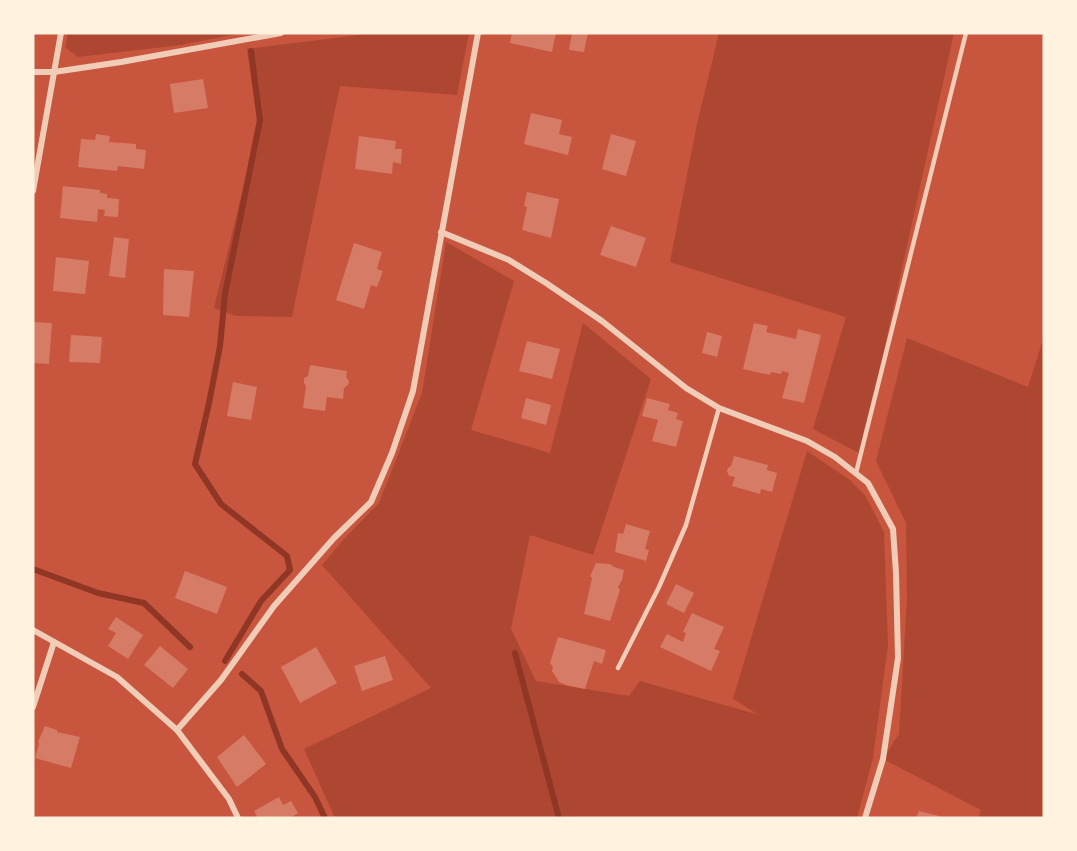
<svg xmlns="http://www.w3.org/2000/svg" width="1077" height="851" font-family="'Noto Serif',serif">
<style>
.green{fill:#ae4732}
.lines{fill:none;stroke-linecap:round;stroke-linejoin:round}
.stream{stroke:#8f3625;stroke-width:6}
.building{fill:#d67c66}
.service{stroke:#f1ccb7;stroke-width:4.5}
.minor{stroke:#f1ccb7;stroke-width:6}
</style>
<rect width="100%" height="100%" fill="#c8553d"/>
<!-- green -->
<g class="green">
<path d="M68,33h174l-61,12 -103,12 -13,-10z"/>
<path d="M374,33h95l-12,62 -117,-9 -48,231 -56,-1 -22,-8 44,-181 -11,-78z"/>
<path d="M719,33h235l-93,421 -48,-25 33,-112 -176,-55 27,-138z"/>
<path d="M446,242l68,39 -43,149 79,23 33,-130 68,56 -58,176 -63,-20 -19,94 25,52 93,15 11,-15 119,34 -26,-16 74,-248 43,29 15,15 19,37 4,113 -15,113 -16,60h-522l-31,-69 127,-61 -109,-123 22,-26 35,-36 43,-110z"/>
<path d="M1044,336v482h-66l3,-8 -98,-51 16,-25 8,-136 -1,-75 -30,-62 31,-123 121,49z"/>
</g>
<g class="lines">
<!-- stream -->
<g class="stream">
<path d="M33,569l65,24 46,10 46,44"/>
<path d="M515,653l44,165"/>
<path d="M225,661l36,-60 29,-31 -3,-14 -66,-52 -26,-40 14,-61 11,-57 5,-52 35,-174 -9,-69"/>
<path d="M242,674l19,17 21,58 33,48 10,21"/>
</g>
</g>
<!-- building -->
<g class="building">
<path d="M512,33h44l-4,19 -42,-9z"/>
<path d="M572,33h16l-4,19 -15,-2z"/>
<path d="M203,79l5,29 -34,5 -4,-29z"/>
<path d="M531,113l31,7 -3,14 13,3 -4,18 -44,-11z"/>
<path d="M96,134l14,2 -1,6 27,2v5l10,1 -2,19 -26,-3 -1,5 -39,-4 3,-28 14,1z"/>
<path d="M611,134l25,7 -10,35 -24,-7z"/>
<path d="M359,136l37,5 -1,8h7l-1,15 -8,-2 -1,12 -37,-5z"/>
<path d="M63,186l37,4v3l7,1v4l12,1 -1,18 -14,-1 1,-6 -7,-1 -1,13 -37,-4z"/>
<path d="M527,192l32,7 -8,39 -29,-8 5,-23 -3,-1z"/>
<path d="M611,226l35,12 -10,29 -36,-12z"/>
<path d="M114,237l15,2 -4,39 -16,-2z"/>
<path d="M354,243l28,9 -5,17 6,2 -6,16 -6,-2 -7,24 -28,-9z"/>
<path d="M56,257l33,4 -4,33 -32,-3z"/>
<path d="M164,269l30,2 -5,46 -26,-2z"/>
<path d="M33,322l19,1 -3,41 -16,-1z"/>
<path d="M754,323l14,3 -2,6 30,7 2,-10 23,6 -17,68 -22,-5 7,-25 -7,-2 -1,3 -10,-2 -1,3 -27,-6z"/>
<path d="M707,332l15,4 -5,21 -15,-4z"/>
<path d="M71,335l31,2 -2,26 -31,-1z"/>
<path d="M527,341l33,8 -8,30 -33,-8z"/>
<path d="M310,365l37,6 -1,6 3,4 -1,4 -4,3 -1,11 -16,-2 -2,14 -22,-3 3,-22 -2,-3v-5l4,-2z"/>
<path d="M233,382l24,5 -6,33 -24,-4z"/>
<path d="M526,398l25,7 -5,20 -25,-7z"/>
<path d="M647,398l23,6 -2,6 10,3 -2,6 7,2 -7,26 -24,-6 6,-21 -16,-4z"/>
<path d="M734,456l34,9 -1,5 10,3 -5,19 -11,-3 -1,5 -28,-8 3,-9 -6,-1 -2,-5 1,-3 3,-2z"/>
<path d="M626,524l24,7 -5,18 4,1 -3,11 -31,-9 3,-19 5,1z"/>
<path d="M596,563l14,1 4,3 10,3 -2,10 -4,7 2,3 -10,31 -26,-7 8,-36 -2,-2z"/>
<path d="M185,571l42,16 -10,27 -42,-16z"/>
<path d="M676,584l18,9 -10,20 -18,-9z"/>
<path d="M692,613l32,14 -10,22 6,2 -9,20 -51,-24 7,-13 16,8 3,-9 -3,-1z"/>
<path d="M116,617l27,18 -15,24 -20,-13 8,-13 -8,-4z"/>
<path d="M558,637l48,13 -4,14 -8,-3 -9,28 -19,-4 -7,-3 -7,-11 1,-4 -3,-4z"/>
<path d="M160,646l28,23 -15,19 -29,-23z"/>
<path d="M316,647l21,36 -37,20 -19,-36z"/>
<path d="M385,656l8,24 -31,11 -8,-25z"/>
<path d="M45,726l12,4v2l23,5 -9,31 -36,-10 4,-14 -1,-2z"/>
<path d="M244,735l22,29 -29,23 -20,-30z"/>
<path d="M279,797l4,8 8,-4 7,12 -8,5h-32l-4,-7z"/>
<path d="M919,811l24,6v1h-27z"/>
</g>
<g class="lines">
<!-- service -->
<g class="service">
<path d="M856,473l110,-440"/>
<path d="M618,668l41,-81 27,-62 33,-117"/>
</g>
<!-- minor -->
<g class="minor">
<path d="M33,72h21l67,-10 160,-29"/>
<path d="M33,191l28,-158"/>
<path d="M441,232l68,28 37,23 56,38 84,67 33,20 88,33 28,16 33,26 25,46 3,44 2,85 -15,101 -18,59"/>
<path d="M33,630l84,47 60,53 52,69 9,19"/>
<path d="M33,707l21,-65"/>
<path d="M177,730l44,-50 53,-74 60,-68 37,-36 21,-49 21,-62 65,-358"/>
</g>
</g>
<!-- border -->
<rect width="1077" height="851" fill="none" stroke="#fff3e0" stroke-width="69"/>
</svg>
